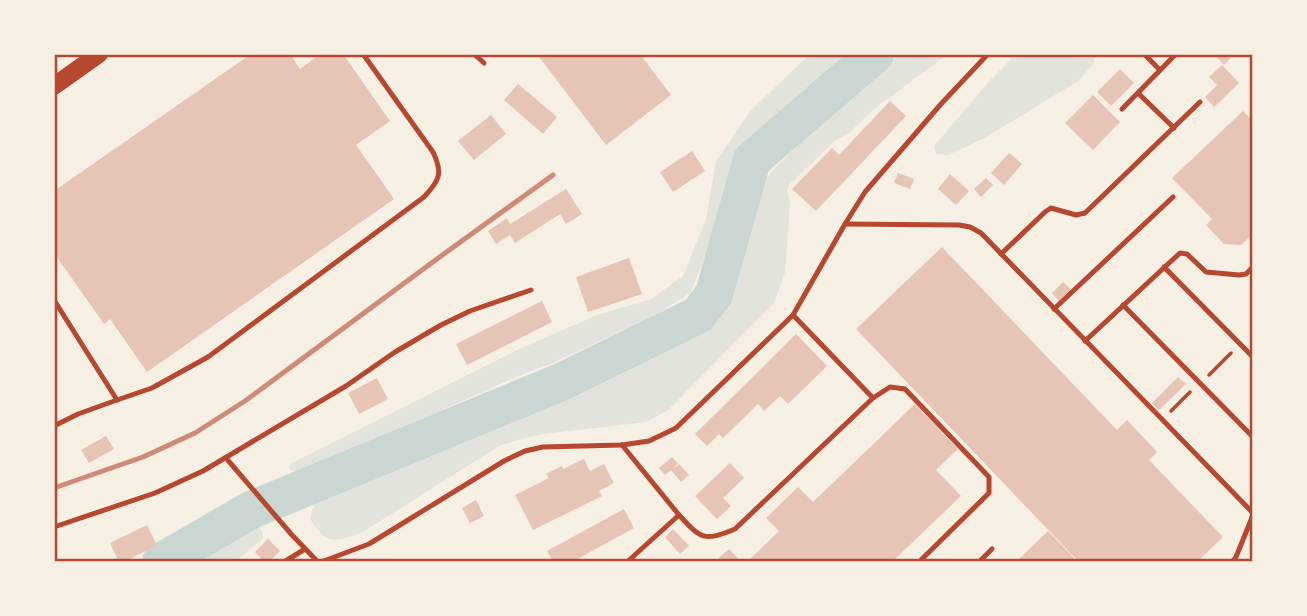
<svg xmlns="http://www.w3.org/2000/svg" width="1307" height="616" font-family="Rubik,sans-serif">
<style>
.green{fill:#e2e4dc}
.lines{fill:none;stroke-linecap:round;stroke-linejoin:round}
.river{stroke:#c9d6d2;stroke-width:38}
.building{fill:#e6c5b7}
.path{stroke:#b5482f;stroke-width:3.5}
.service{stroke:#b5482f;stroke-width:5}
.primary{stroke:#b5482f;stroke-width:18}
.rail{stroke:#cf8b77;stroke-width:5}
.neatline{fill:none;stroke:#b5482f;stroke-width:2.5}
</style>
<rect width="100%" height="100%" fill="#f6efe4"/>
<!-- green -->
<g class="green">
<path d="M810,54h41l-113,99 -20,72 -28,68 -36,23 -104,48 -39,15 -210,94 -6,-1 -6,-3 1,-5 227,-114 80,-35 54,-16 32,-23 23,-57 10,-58 34,-50z"/>
<path d="M900,54h48l-74,55 -25,24 -13,7 -47,45 -2,6 3,12 -5,70 -11,30 -106,107 -21,12 -104,12 -22,5 -22,7 -136,86c-27,9 -36,15 -53,-13l3,-13 17,-14 16,-8 213,-82 145,-71 20,-22 39,-127 12,-14 67,-66z"/>
<path d="M1016,54h78v9l-16,18 -93,57 -37,17 -12,-1 -2,-8 58,-68z"/>
<path d="M247,520h6l10,12v6l-28,24h-42l-3,-3 -2,-4 4,-4z"/>
</g>
<g class="lines">
<!-- river -->
<path class="river" d="M161,562l90,-52 310,-128 137,-67 16,-21 38,-134 123,-106"/>
</g>
<!-- building -->
<g class="building">
<path d="M251,54h39l10,15 20,-15h23l47,67 -34,24 38,54 -247,173 -37,-53 -6,5 -50,-71v-62z"/>
<path d="M537,54h103l31,41 -65,50z"/>
<path d="M1214,54h12l4,5 -6,6z"/>
<path d="M1222,65l17,18 -25,24 -9,-10 12,-12 -8,-8z"/>
<path d="M1120,69l14,14 -23,23 -14,-14z"/>
<path d="M518,84l39,33 -14,17 -39,-34z"/>
<path d="M1093,95l27,27 -27,28 -28,-27z"/>
<path d="M890,101l16,15 -90,95 -24,-22 40,-41 7,7z"/>
<path d="M1243,111l10,10v113l-12,11 -17,-1 -18,-19 6,-6 -40,-41z"/>
<path d="M491,115l15,19 -32,26 -16,-19z"/>
<path d="M692,151l13,20 -32,21 -13,-20z"/>
<path d="M1009,153l13,11 -18,21 -13,-12z"/>
<path d="M898,173l16,6 -4,10 -16,-6z"/>
<path d="M950,174l19,17 -13,14 -18,-16z"/>
<path d="M986,178l7,7 -12,12 -7,-8z"/>
<path d="M566,189l16,25 -16,10 -6,-10 -45,29 -5,-8 -14,9 -8,-13 19,-13 3,6z"/>
<path d="M942,247l175,183 10,-10 30,32 -8,8 74,77 -26,25h-118l-223,-233z"/>
<path d="M629,258l13,36 -54,18 -12,-35z"/>
<path d="M1063,282l8,7 -12,12 -7,-8z"/>
<path d="M542,301l10,21 -85,43 -11,-21z"/>
<path d="M796,334l31,32 -39,38 -8,-8 -16,15 -6,-7 -35,34 -4,-4 -12,12 -12,-12z"/>
<path d="M1178,377l8,7 -27,26 -7,-7z"/>
<path d="M377,378l11,21 -29,15 -11,-21z"/>
<path d="M915,404l43,45 -22,21 25,26 -69,66h-145l32,-31 -13,-13 32,-31 15,15z"/>
<path d="M106,436l8,13 -25,14 -8,-13z"/>
<path d="M672,457l6,6 -5,6 6,-5 10,11 -8,7 -10,-12 -6,5 -6,-7z"/>
<path d="M584,459l6,12 14,-7 10,19 -15,8 3,5 -69,34 -18,-35 34,-17 -3,-4 16,-8 1,3z"/>
<path d="M730,463l14,15 -21,20 8,8 -14,13 -22,-23z"/>
<path d="M476,500l8,16 -14,7 -8,-15z"/>
<path d="M624,509l10,19 -62,34h-19l-6,-11z"/>
<path d="M147,525l10,20 -33,17h-5l-9,-19z"/>
<path d="M673,529l16,17 -9,8 -15,-17z"/>
<path d="M1048,531l26,27 -4,4h-54z"/>
<path d="M268,539l12,12 -11,11h-5l-9,-10z"/>
<path d="M729,549l13,13h-27l7,-7z"/>
</g>
<g class="lines">
<!-- path -->
<g class="path">
<path d="M1209,375l22,-22"/>
<path d="M1171,411l19,-19"/>
</g>
<!-- service -->
<g class="service">
<path d="M474,54l10,9"/>
<path d="M1144,54l16,16"/>
<path d="M1138,93l36,35"/>
<path d="M1122,109l54,-55"/>
<path d="M845,224l114,1 11,2 11,6 272,280"/>
<path d="M1001,254l44,-42 6,-4 25,7 9,-2 115,-111"/>
<path d="M1164,267l89,90"/>
<path d="M54,300l63,100 35,-12 56,-31 216,-160c16,-17 19,-24 9,-45l-70,-98"/>
<path d="M1123,305l130,132"/>
<path d="M1054,309l119,-112"/>
<path d="M1085,341l95,-88 7,1 19,18 33,3 7,-1 7,-7"/>
<path d="M873,398l17,-11 15,2 84,88v16l-70,69"/>
<path d="M54,426l24,-12 39,-14"/>
<path d="M622,445l57,70 -52,47"/>
<path d="M226,458l66,77 26,27"/>
<path d="M679,515c22,24 25,27 56,14l138,-131 -80,-83"/>
<path d="M54,527l101,-34 48,-22 143,-85 49,-34 46,-27 29,-14 61,-21"/>
<path d="M284,562l21,-13"/>
<path d="M321,562l48,-18 135,-83 21,-10 18,-4 79,-2 27,-4 27,-13 117,-113 52,-91 20,-32 76,-88 47,-50"/>
<path d="M979,562l13,-13"/>
<path d="M1232,562l4,-5 17,-42"/>
</g>
<!-- primary -->
<path class="primary" d="M54,86l45,-32"/>
<!-- rail -->
<path class="rail" d="M54,488l89,-31 52,-24 50,-32 196,-145 112,-81"/>
</g>
<!-- border -->
<rect width="1307" height="616" fill="none" stroke="#f6efe4" stroke-width="112"/>
<rect x="56" y="56" width="1195" height="504" class="neatline"/>
</svg>
